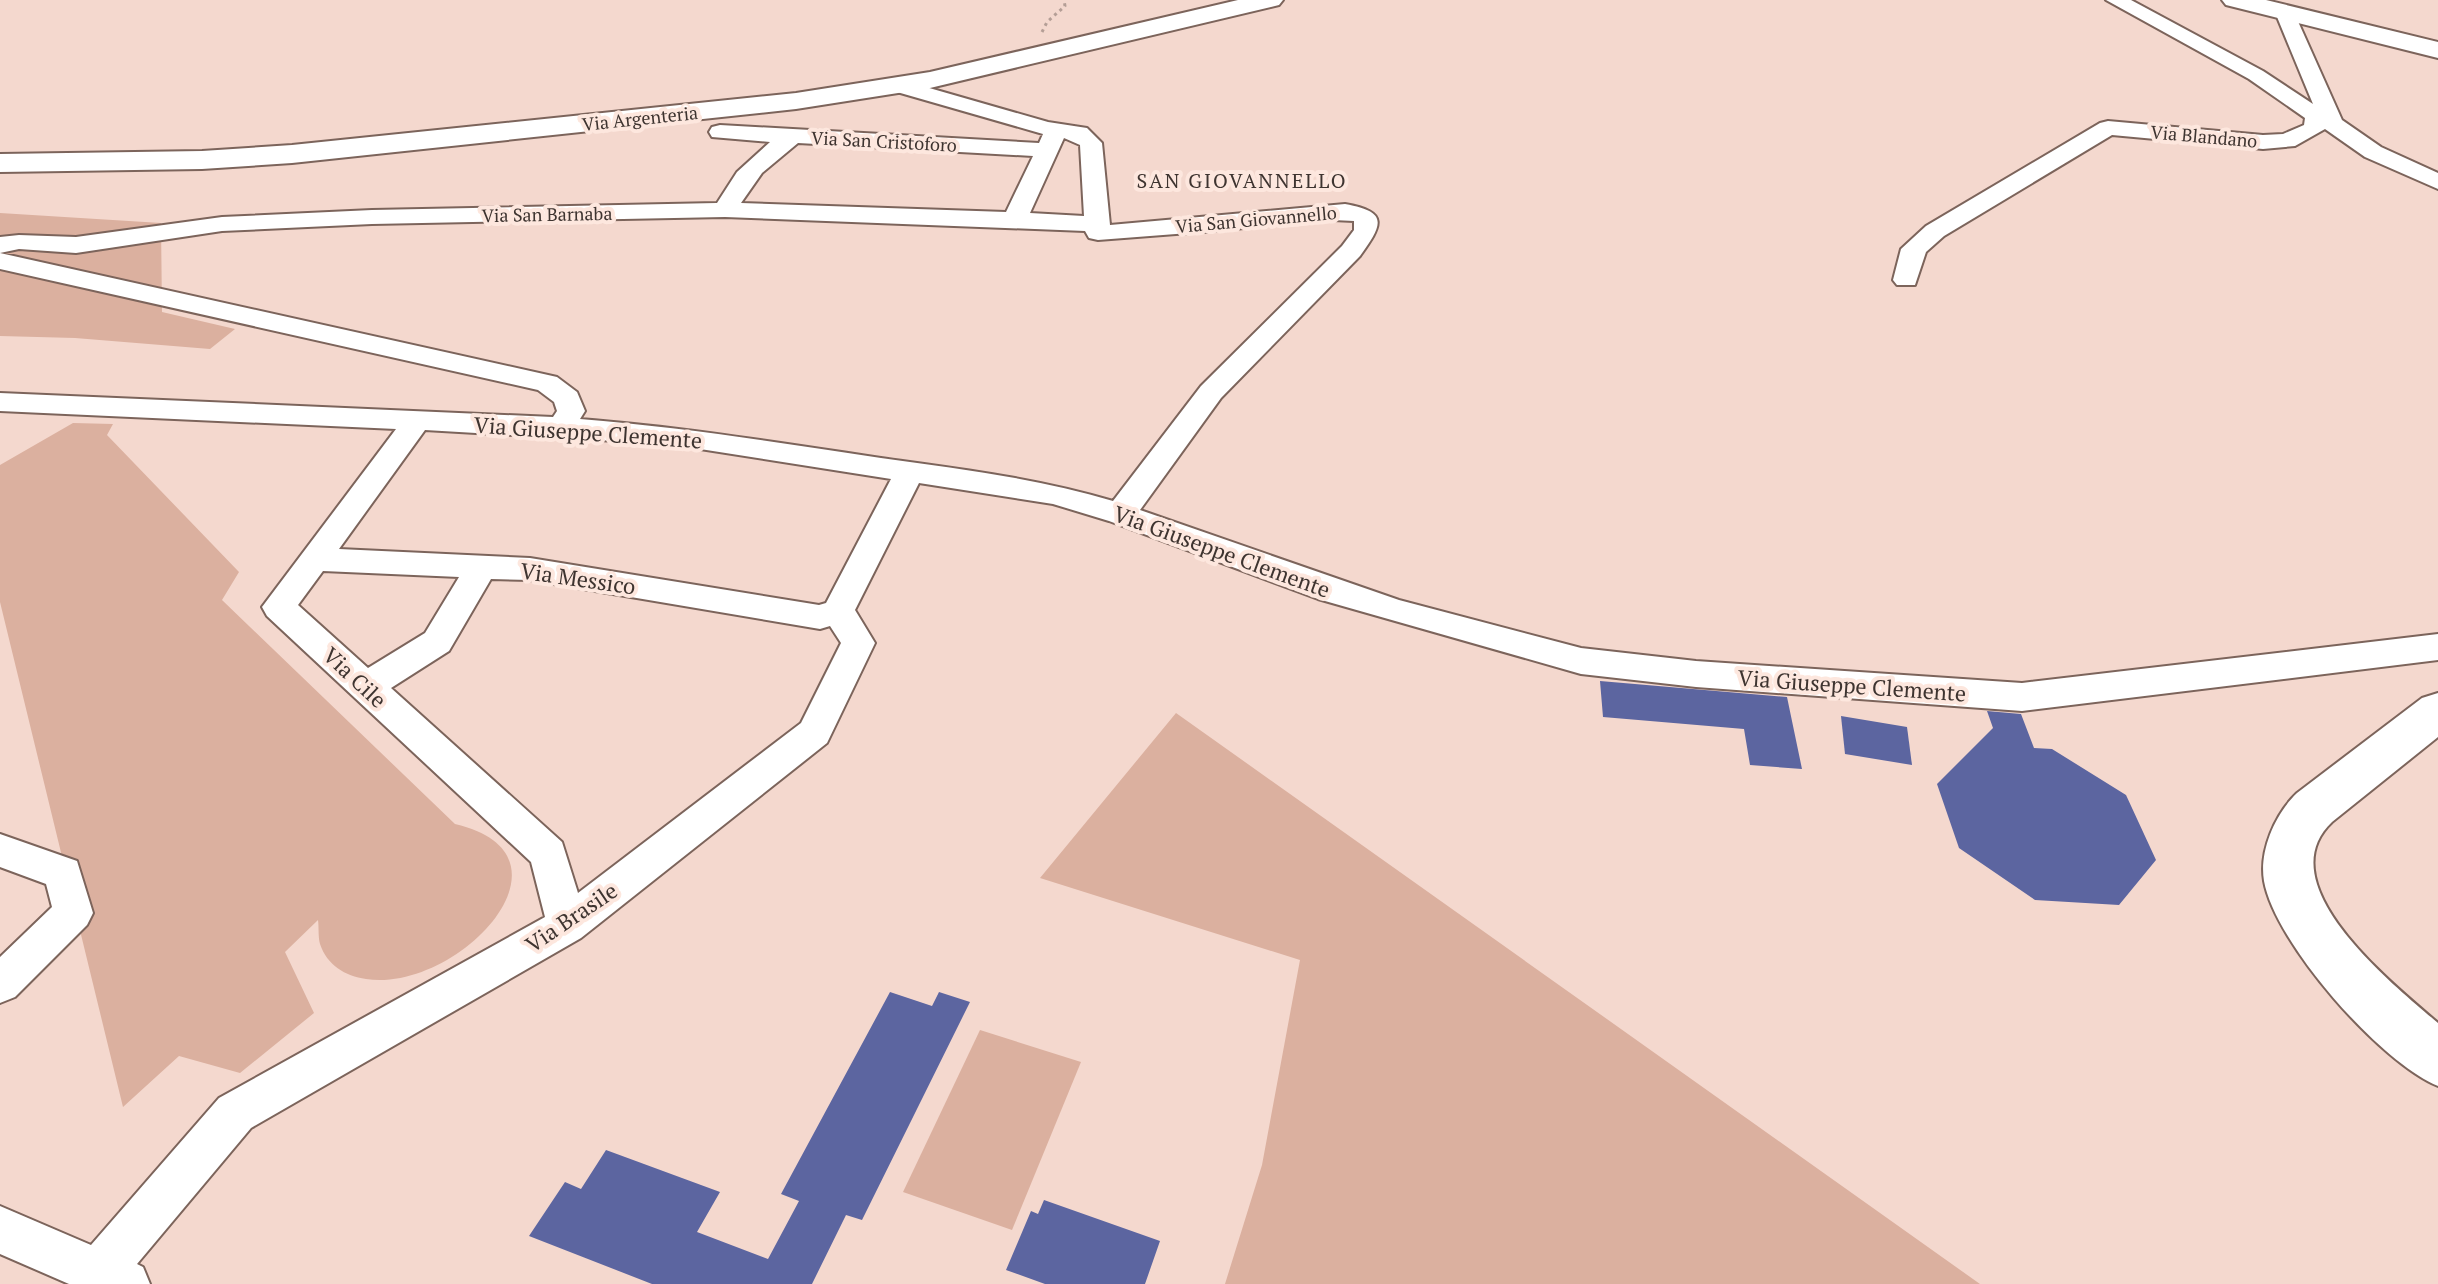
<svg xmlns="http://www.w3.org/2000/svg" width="2438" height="1284" font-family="'PT Serif',serif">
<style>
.green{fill:#dbb09f}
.building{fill:#5c65a0}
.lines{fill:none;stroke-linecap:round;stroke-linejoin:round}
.minor-casing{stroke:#7c645b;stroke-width:4}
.secondary-casing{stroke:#7c645b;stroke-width:4}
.primary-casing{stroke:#7c645b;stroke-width:4}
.path{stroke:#b49e96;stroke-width:3;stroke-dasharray:3 4;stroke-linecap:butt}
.minor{fill:#fff;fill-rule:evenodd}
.secondary{fill:#fff;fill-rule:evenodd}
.primary{fill:#fff;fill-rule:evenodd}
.labels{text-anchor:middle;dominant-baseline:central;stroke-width:8;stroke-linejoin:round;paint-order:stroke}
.far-street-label{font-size:18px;fill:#3e3430;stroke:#fde7de}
.far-neighbourhood-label{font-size:20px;letter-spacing:2px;fill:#3e3430;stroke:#fde7de}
.street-label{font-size:22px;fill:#3e3430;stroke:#fde7de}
</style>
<rect width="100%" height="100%" fill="#f4d8ce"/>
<!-- green -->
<g class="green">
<path d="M0,213l161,10 1,89 73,17 -25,20 -135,-11 -75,-2z"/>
<path d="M73,423l40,1 -6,11 132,137 -17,28 233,224c133,31 3,169 -89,155 -21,-3 -39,-14 -46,-35 -2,-7 -1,-17 -2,-24l-33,32 29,61 -74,60 -61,-17 -56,51 -123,-505v-137z"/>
<path d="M1176,713l804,571h-755l37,-119 38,-205 -260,-82z"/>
<path d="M980,1030l101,32 -69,168 -109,-38z"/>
</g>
<!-- building -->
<g class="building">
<path d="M1600,681l187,16 15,72 -52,-4 -6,-36 -141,-12z"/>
<path d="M1987,711l34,3 13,34 18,1 74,46 30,65 -37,45 -84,-5 -76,-52 -22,-64 56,-56z"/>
<path d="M1841,716l66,11 5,38 -67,-11z"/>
<path d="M890,992l42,14 7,-14 31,10 -108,218 -16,-5 -34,69h-160l-123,-48 36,-54 16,7 25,-39 114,42 -23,40 71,27 31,-58 -18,-7z"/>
<path d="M1044,1200l116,41 -15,43h-100l-39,-14 25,-59 7,3z"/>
</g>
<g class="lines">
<defs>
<g id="minor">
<path d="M2106,0h25l132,71 50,33 -38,-92 10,-6 7,2 50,112 39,27 57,26v16l-73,-32 -40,-28 -30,17 -32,3 -151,-14 -168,101 -18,16 -11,33h-18l-4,-5 8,-31 25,-23 174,-103 8,-2 155,14 20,-1 21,-9 1,-7 -56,-39z"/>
<path d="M898,79l150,43 39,6 15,15 8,82 235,-21c45,8 37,21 15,52l-139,142 -81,112 259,90 182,48 115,13 326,22 416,-49v26l-416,51 -326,-24 -115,-13 -263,-75 -209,-78 -56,-17 -134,-21 -64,127 20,33 -48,100 -246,195 -330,190 -114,136 6,3 7,17h-81l-69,-30v-48l91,39 128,-147 326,-181 -14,-55 -264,-246 -5,-9 134,-178 -396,-18v-18l553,24 4,-6 -3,-9 -16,-12 -538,-121v-16l557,124 20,15 8,19 -5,8c102,8 201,24 301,39 78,11 156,20 232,43l88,-115 141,-140 12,-16v-9l-42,-2 -84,11 -130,10 -9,-2 -4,-7 -360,-14 -353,7 -150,7 -146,22 -57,-4 -19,4v-16l19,-2 57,2 146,-20 150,-7 345,-7 20,-31 33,-30 -58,-5 -3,-5 3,-5 8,-2 319,18 4,-9 -153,-44 -3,-5 3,-5zM1064,138l16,7 4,71 -54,-3zM798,143l235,13 -27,56 -265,-9 21,-30zM425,430l243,14 223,35 -65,124 -7,2 -289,-47 -191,-9zM323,571l136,6 -34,56 -57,35 -70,-63zM491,579l39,1 290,49 10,-3 11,17 -40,80 -223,170 -16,-51 -171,-154 58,-37z"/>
<path d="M0,834l77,27 16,52 -6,12 -72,72 -15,6v-46l52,-50 -6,-23 -46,-17z"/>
</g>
<g id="secondary">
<path d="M1238,0h45l-4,5 -349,83 -134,21 -504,54 -90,6 -202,3v-18l202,-3 90,-6 504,-52 134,-21z"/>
<path d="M2222,0h44l172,42v16l-212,-53z"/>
</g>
<path id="primary" d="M2438,693v44l-106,85c-66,62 62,163 106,201v63c-57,-23 -163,-143 -174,-205 -5,-30 11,-67 33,-88l125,-95z"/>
</defs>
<!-- minor casing -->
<use href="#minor" class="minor-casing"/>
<!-- secondary casing -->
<use href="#secondary" class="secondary-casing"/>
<!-- primary casing -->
<use href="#primary" class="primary-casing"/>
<!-- path -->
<path class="path" d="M1042,32l5,-10 18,-16 -1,-6"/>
<!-- minor -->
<use href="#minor" class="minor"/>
<!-- secondary -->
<use href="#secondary" class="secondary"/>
<!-- primary -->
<use href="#primary" class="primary"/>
</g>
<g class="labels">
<!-- far-street labels -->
<g class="far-street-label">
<text transform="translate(640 118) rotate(-6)">Via Argenteria</text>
<text transform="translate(2204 136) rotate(5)">Via Blandano</text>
<text transform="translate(884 141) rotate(3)">Via San Cristoforo</text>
<text transform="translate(547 214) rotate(-1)">Via San Barnaba</text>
<text transform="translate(1256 219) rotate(-5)">Via San Giovannello</text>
</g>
<!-- far-neighbourhood labels -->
<g class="far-neighbourhood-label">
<text x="1242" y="180">SAN GIOVANNELLO</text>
</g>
<!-- street labels -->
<g class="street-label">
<text transform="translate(588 432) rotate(4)">Via Giuseppe Clemente</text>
<text transform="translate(1222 551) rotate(20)">Via Giuseppe Clemente</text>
<text transform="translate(578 578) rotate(8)">Via Messico</text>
<text transform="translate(355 677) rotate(43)">Via Cile</text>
<text transform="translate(1852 685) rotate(4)">Via Giuseppe Clemente</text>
<text transform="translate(571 917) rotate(-34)">Via Brasile</text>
</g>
</g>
</svg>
